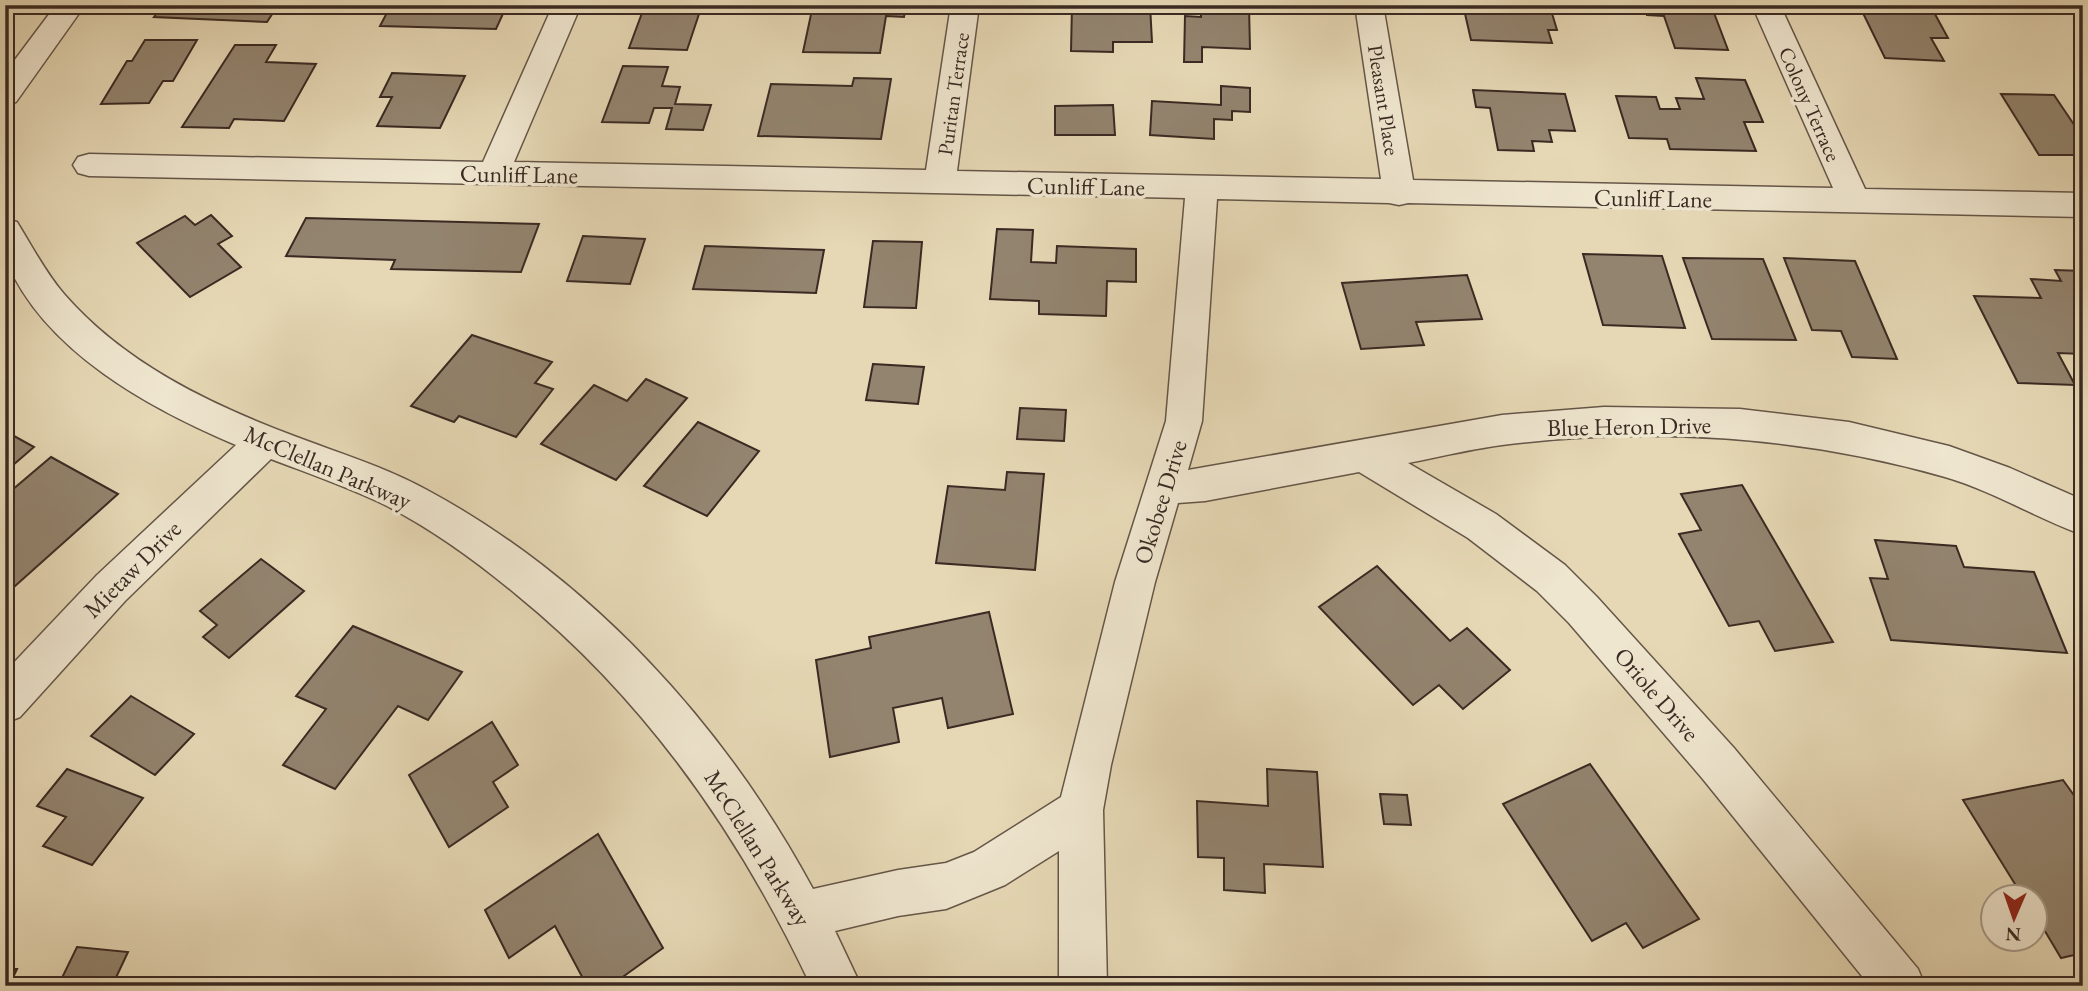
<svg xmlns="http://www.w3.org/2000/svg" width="2088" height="991" font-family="'EB Garamond',serif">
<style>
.building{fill:#93846f;stroke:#3a2a23;stroke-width:2}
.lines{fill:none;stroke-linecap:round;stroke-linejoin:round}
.minor-casing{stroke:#655648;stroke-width:3}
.minor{fill:#efe6cf;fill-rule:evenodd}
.labels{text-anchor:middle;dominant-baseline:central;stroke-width:7;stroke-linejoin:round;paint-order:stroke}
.far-street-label{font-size:21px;fill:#3a2a23;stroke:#efe6cf}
.street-label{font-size:24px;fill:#3a2a23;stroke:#efe6cf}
</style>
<rect width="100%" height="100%" fill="#e6d8b5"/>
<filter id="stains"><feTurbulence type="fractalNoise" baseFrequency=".00286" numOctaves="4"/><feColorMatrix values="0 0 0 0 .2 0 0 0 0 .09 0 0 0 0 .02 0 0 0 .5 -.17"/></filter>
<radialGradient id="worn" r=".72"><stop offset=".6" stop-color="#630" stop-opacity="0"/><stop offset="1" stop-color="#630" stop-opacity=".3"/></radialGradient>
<!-- building -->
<g class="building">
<path d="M163,5h115l-11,17 -113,-5z"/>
<path d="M391,5h116l-11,24 -116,-3z"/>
<path d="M645,5h57l-15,45 -58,-2z"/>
<path d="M813,5h93l-2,12 -18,-1 -6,37 -77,-1z"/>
<path d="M1072,5h78l2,37h-39v10l-42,-1z"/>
<path d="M1201,5l48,2 1,42 -48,-2v15h-18l1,-46 16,1z"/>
<path d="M1463,5h102l2,6 -16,-1 6,20h-9l4,13 -81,-3z"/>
<path d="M1644,5h67l17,45 -53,-2 -11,-32 -17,-1z"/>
<path d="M1859,5h71l18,33h-17l13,23 -59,-3z"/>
<path d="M145,40h52l-24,41h-10l-14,22 -48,1 26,-43h5z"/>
<path d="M235,45h41l-10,17 50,2 -32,57 -50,-2 -5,9 -47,-1z"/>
<path d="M623,66l45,1 -6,19 18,1 -5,17 36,1 -8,25 -37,-1 6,-21h-18l-5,15 -47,-1z"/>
<path d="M392,73l73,3 -25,52 -63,-2 15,-29h-12z"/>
<path d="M854,78l37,1 -10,60 -123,-3 13,-52 81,2z"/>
<path d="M1696,78l49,2 18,42h-19l12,29 -86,-2 -3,-10 -38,-1 -13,-42 40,1 4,12h20l-4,-11 28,1z"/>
<path d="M1221,86l29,2v24l-18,-1v9l-18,-1v20l-64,-4 2,-34 69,4z"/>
<path d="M1473,90l92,4 10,37 -26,-1 3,12 -20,-1 2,10 -36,-1 -8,-42 -14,-1z"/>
<path d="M2001,94l53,1 29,43v17h-44z"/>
<path d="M1113,105l2,30h-60v-29z"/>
<path d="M211,215l21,21 -14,8 23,23 -51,30 -53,-54 48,-27 10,9z"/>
<path d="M306,218l233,6 -18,48 -130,-3 4,-9 -109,-4z"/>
<path d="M997,229l36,1 -2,32 25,1 1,-17 79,3v33l-29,-1 -1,35 -67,-2v-13l-49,-2z"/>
<path d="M583,236l62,3 -15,45 -63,-3z"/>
<path d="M873,241l49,1 -6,66 -52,-1z"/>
<path d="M705,246l119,4 -8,43 -123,-4z"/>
<path d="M1583,254l79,2 23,72 -82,-3z"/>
<path d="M1683,258l80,1 33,81 -84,-1z"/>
<path d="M1784,258l71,3 42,98 -45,-2 -11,-26 -29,-1z"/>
<path d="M2055,270l28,1v83l-25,-1 17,32 -57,-2 -44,-87 67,2 -10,-19 30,2z"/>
<path d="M1467,275l15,44 -66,3 8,23 -63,4 -19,-66z"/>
<path d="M472,335l80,27 -17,21 18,6 -37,48 -57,-21 -5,6 -43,-16z"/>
<path d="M873,364l51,3 -6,37 -52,-4z"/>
<path d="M646,379l41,19 -71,82 -75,-36 53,-59 33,16z"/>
<path d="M1020,408l46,2 -2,31 -47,-2z"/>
<path d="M698,422l61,29 -52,65 -63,-30z"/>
<path d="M5,431l29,16 -29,25z"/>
<path d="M51,457l67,37 -113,101v-99z"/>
<path d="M1007,472l37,2 -9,96 -99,-7 12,-77 57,4z"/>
<path d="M1742,485l91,157 -58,9 -16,-30 -30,5 -50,-92 22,-4 -20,-36z"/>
<path d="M1875,540l81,6 8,21 70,5 33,81 -176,-13 -21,-62 18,1z"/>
<path d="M261,559l43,32 -75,67 -26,-21 14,-12 -17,-14z"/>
<path d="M1377,566l73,75 17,-13 43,42 -47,39 -24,-24 -26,20 -94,-98z"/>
<path d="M989,612l24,102 -65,14 -6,-30 -49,10 6,34 -69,15 -14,-97 55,-12 -2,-11z"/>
<path d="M353,626l109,46 -34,48 -30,-14 -63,83 -52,-24 43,-56 -30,-13z"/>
<path d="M131,696l63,38 -39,41 -64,-39z"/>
<path d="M492,722l26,43 -25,17 15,25 -59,40 -40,-72z"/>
<path d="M1590,764l109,155 -56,29 -17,-25 -34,18 -89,-137z"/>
<path d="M67,769l76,29 -51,67 -49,-19 23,-29 -29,-11z"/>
<path d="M1267,769l50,3 6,95 -59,-3 1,29 -41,-3v-32l-26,-1 -1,-56 71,5z"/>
<path d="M2063,780l20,28v145l-22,5 -25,-42v-19h-13l-60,-97z"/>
<path d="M1380,794l27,1 4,30 -27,-1z"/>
<path d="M598,834l65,114 -53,38h-23l-32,-60 -46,32 -24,-48z"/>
<path d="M77,947l51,5 -16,34h-54z"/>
<path d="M5,969h12l-8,17h-4z"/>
</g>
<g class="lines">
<defs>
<g id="minor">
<path d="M56,5h29l-69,97 -11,3v-32z"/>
<path d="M553,5h28l-67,157 412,8 25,-165h28l-22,166 424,8 -26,-174h28l30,175 420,8 -81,-183h28l85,184 218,4v24l-675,-14 -9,2 -10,-2 -172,-4 -15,222 -14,49 314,-55 102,-8 136,2 109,13 100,24 61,22 73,32v35c-47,-17 -90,-44 -138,-58 -142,-41 -296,-51 -443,-32 -31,4 -63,12 -94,18l88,51 69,51 32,32 137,151 184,221 7,17h-55l-168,-208 -133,-155 -32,-32 -69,-53 -109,-66 -154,29 -27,2 -23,79 -44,183 -8,45 4,176h-48v-135l-54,34 -59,24 -48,7 -63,15 26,55h-50c-71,-151 -165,-286 -294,-391 -41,-34 -85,-66 -132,-90 -37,-18 -75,-31 -114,-46l-146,142 -105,116 -15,6v-51l92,-97 139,-130c-85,-36 -191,-93 -229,-183 -5,-12 -2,-31 -2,-43l12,3c15,24 28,50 47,72 60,69 145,110 230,142 45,17 91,31 133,54 165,89 298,236 386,399l85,-19 48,-7 28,-11 87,-55 54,-215 51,-161 19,-223 -1096,-22 -11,-3 -5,-8 5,-8 11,-3 394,8z"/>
</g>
</defs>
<!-- minor casing -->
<use href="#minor" class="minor-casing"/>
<!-- minor -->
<use href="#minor" class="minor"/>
</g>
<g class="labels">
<!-- far-street labels -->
<g class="far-street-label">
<text transform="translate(953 94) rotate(-82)">Puritan Terrace</text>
<text transform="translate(1384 100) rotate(81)">Pleasant Place</text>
<text transform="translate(1810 104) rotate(66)">Colony Terrace</text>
</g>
<!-- street labels -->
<g class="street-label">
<text transform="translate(519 174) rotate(1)">Cunliff Lane</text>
<text transform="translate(1086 186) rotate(1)">Cunliff Lane</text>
<text transform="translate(1653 198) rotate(1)">Cunliff Lane</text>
<text transform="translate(1629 426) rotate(-1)">Blue Heron Drive</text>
<text transform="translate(328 467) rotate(23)">McClellan Parkway</text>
<text transform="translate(1160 502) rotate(-73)">Okobee Drive</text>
<text transform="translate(132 569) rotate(-45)">Mietaw Drive</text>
<text transform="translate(1657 694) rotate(49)">Oriole Drive</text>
<text transform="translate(758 848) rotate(58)">McClellan Parkway</text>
</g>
</g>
<!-- margin -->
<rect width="2088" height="991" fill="none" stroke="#e6d8b5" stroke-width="28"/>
<rect x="7" y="7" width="2074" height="977" fill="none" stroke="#3a2a23" stroke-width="3.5"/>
<rect x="14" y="14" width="2060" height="963" fill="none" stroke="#3a2a23" stroke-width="2"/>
<!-- north arrow -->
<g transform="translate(2014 918) rotate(182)"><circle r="33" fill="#efe6cf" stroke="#a79b8a" stroke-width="2"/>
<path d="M0-5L12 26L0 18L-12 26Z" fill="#8f2418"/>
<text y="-10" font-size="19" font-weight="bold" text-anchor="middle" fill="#3a2a23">N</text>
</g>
<rect width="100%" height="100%" filter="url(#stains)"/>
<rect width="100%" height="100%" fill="url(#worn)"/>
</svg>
